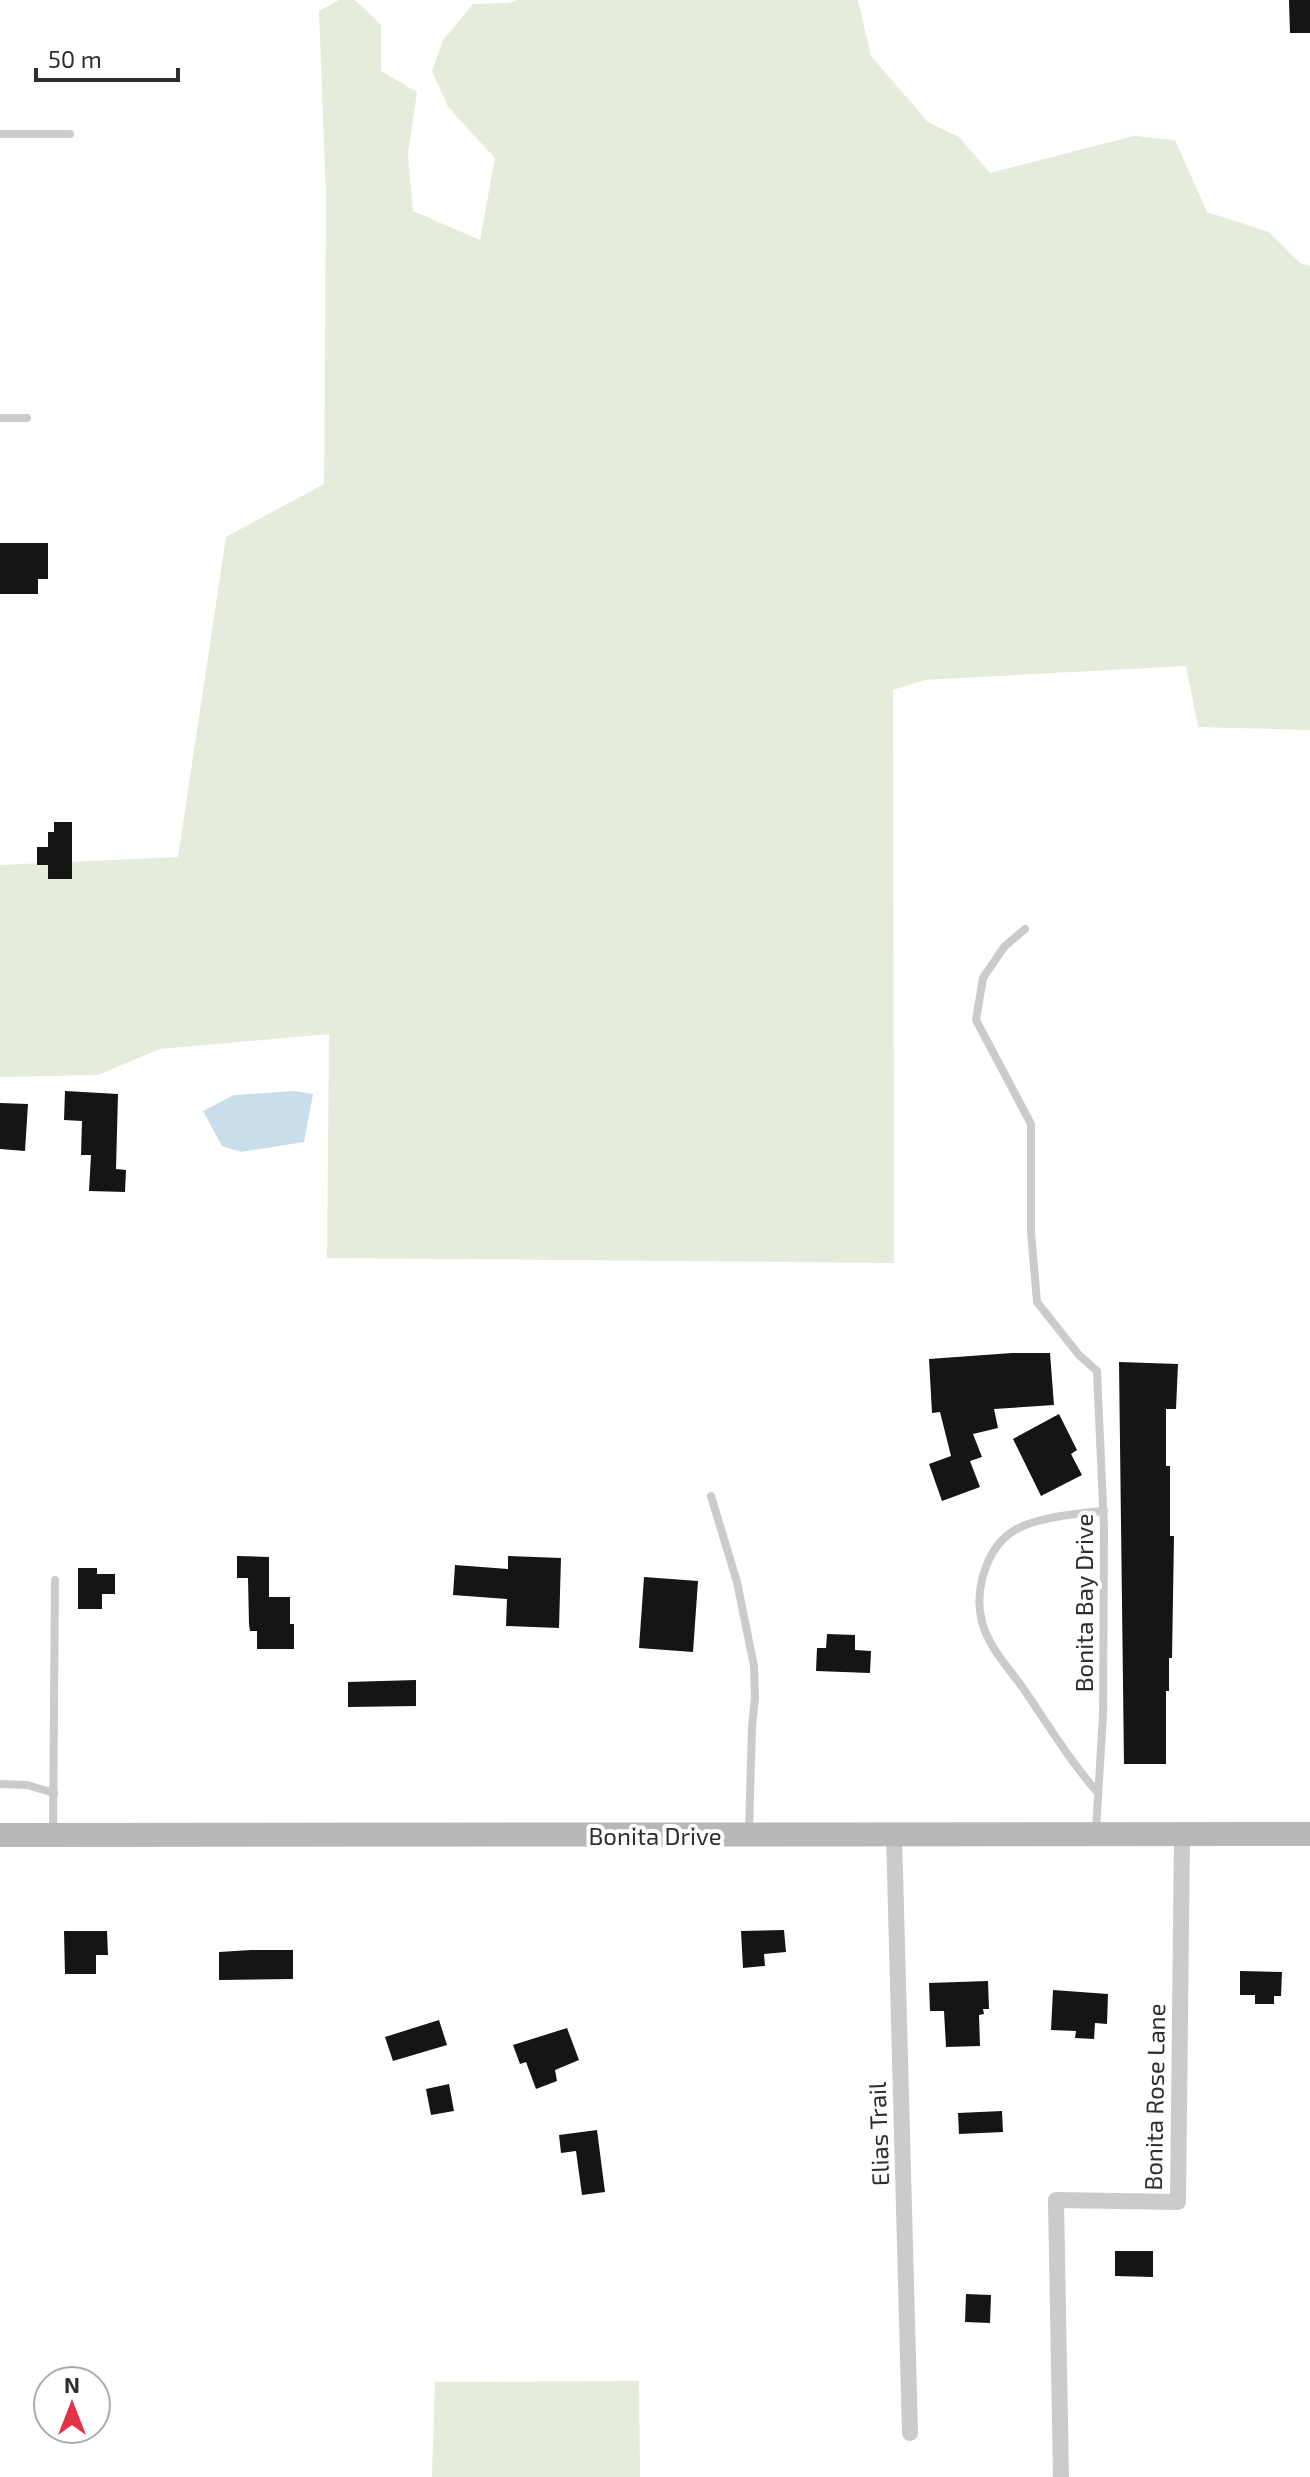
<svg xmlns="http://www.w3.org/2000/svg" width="1310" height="2477" font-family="'Exo 2',sans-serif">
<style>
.green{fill:#e5ecdc}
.water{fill:#c8dfeb}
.building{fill:#151515}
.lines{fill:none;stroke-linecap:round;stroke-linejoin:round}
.lane{stroke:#cbcbcb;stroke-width:8}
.street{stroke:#cbcbcb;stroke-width:16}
.secondary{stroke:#b8b8b8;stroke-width:24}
.labels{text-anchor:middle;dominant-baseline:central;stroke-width:8;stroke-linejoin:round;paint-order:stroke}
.street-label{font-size:24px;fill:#2e2e2e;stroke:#fff}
</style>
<rect width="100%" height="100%" fill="#fff"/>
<!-- green -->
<g class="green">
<path d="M339,0h16l26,25v46l36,21 -9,62 5,57 67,29 15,-82 -47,-51 -16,-36 11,-31 30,-36 36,-1 9,-3h340l13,56 57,66 31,15 31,36 144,-37 41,4 32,72 62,20 31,31 10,3v464l-112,-3 -12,-61 -262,14 -31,10 1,573 -567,-5 2,-224 -169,15 -62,26 -98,2v-212l178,-8 48,-320 98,-53 2,-288 -7,-185z"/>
<path d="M639,2381l1,96h-208l3,-95z"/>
</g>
<!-- water -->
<path class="water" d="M295,1091l18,3 -9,48 -63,10 -19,-6 -19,-35 31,-16z"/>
<!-- building -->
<g class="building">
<path d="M1289,0h21v33h-20z"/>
<path d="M0,543h48v36h-10v15h-38z"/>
<path d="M54,822h18v57h-24v-14h-11v-18h11v-15h6z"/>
<path d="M65,1091l53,3 -2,75 10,1 -1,22 -36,-1 2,-36h-10l1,-34 -18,-1z"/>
<path d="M0,1103l28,1 -3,47 -25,-2z"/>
<path d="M1012,1353h38l4,52 -60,4 4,19 -25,6 9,23 -12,4 10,26 -38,14 -13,-37 22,-8 -11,-44 -8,1 -3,-54z"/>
<path d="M1119,1362l59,2 -2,45h-10v57h4v70h4l-2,122h-3v33h-3v73h-42z"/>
<path d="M1059,1414l18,36 -6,4 11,21 -41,21 -28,-57z"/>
<path d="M237,1556l32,1v40h21v27h4v25h-37v-18h-7l-1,-7 -1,-46h-11z"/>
<path d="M508,1556l53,2 -2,70 -53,-2 1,-27 -54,-4 2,-30 53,4z"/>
<path d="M78,1568h19v6h18v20h-13v15h-24z"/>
<path d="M644,1577l54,4 -5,71 -54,-4z"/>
<path d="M827,1634l28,1v15l16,1 -1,22 -54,-2 1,-23h9z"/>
<path d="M416,1680v26l-68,1v-25z"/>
<path d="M784,1930l2,22 -22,2 1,12 -22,2 -2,-37z"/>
<path d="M64,1931h43l1,24h-12v19h-31z"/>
<path d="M251,1950h42v29l-74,1v-28z"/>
<path d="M1240,1971l42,1 -1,24h-7v8h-19v-9h-15z"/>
<path d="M988,1981l1,28h-6l1,5 -5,1 1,31 -34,1 -2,-36h-14l-1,-28z"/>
<path d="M1053,1990l55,4 -1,30 -12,-1 -1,16 -19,-1 1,-7 -25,-1z"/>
<path d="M439,2020l8,25 -54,16 -8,-24z"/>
<path d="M567,2028l12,32 -24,10 2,11 -21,8 -10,-27 -6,2 -7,-19z"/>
<path d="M449,2084l5,27 -23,4 -5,-26z"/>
<path d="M1002,2111l1,21 -44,2 -1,-21z"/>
<path d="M597,2130l8,62 -23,3 -6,-44 -15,2 -2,-18z"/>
<path d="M1115,2251h38v26l-38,-1z"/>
<path d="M966,2294l25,1 -1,28 -25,-1z"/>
</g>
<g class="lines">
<!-- lane -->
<g class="lane">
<path d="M0,134h70"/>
<path d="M0,418h27"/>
<path d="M1025,929l-21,18 -21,31 -7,42 55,104v108l6,70 42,53 18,16 7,157 -1,188 -7,114"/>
<path d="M711,1496l26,86 17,84 1,31 -3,30 -3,103"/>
<path d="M0,1784l27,1 27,8"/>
<path d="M1098,1793c-27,-31 -48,-65 -71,-99 -15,-23 -38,-45 -45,-72 -8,-31 4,-75 33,-92 22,-13 63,-17 89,-19"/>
<path d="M53,1832l2,-252"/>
</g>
<!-- street -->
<g class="street">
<path d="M894,1834l16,599"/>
<path d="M1061,2477l-5,-277 122,2 4,-367"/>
</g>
<!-- secondary -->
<path class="secondary" d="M0,1835l1310,-1"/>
</g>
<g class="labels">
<!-- street labels -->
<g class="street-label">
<text transform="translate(1083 1603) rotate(-90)">Bonita Bay Drive</text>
<text x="655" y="1835">Bonita Drive</text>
<text transform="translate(1154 2097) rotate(-89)">Bonita Rose Lane</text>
<text transform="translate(878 2134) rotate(-92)">Elias Trail</text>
</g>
</g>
<!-- north arrow -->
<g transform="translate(72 2405)"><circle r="38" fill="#ffffff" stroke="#ababab" stroke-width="2"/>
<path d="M0-6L14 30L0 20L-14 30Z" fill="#e43247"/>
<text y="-12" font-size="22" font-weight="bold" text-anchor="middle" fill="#2e2e2e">N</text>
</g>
<!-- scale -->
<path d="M36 68v12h142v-12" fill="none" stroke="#2e2e2e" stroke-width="4"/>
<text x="48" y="68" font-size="24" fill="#2e2e2e" stroke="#ffffff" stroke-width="6" paint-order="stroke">50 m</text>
</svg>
